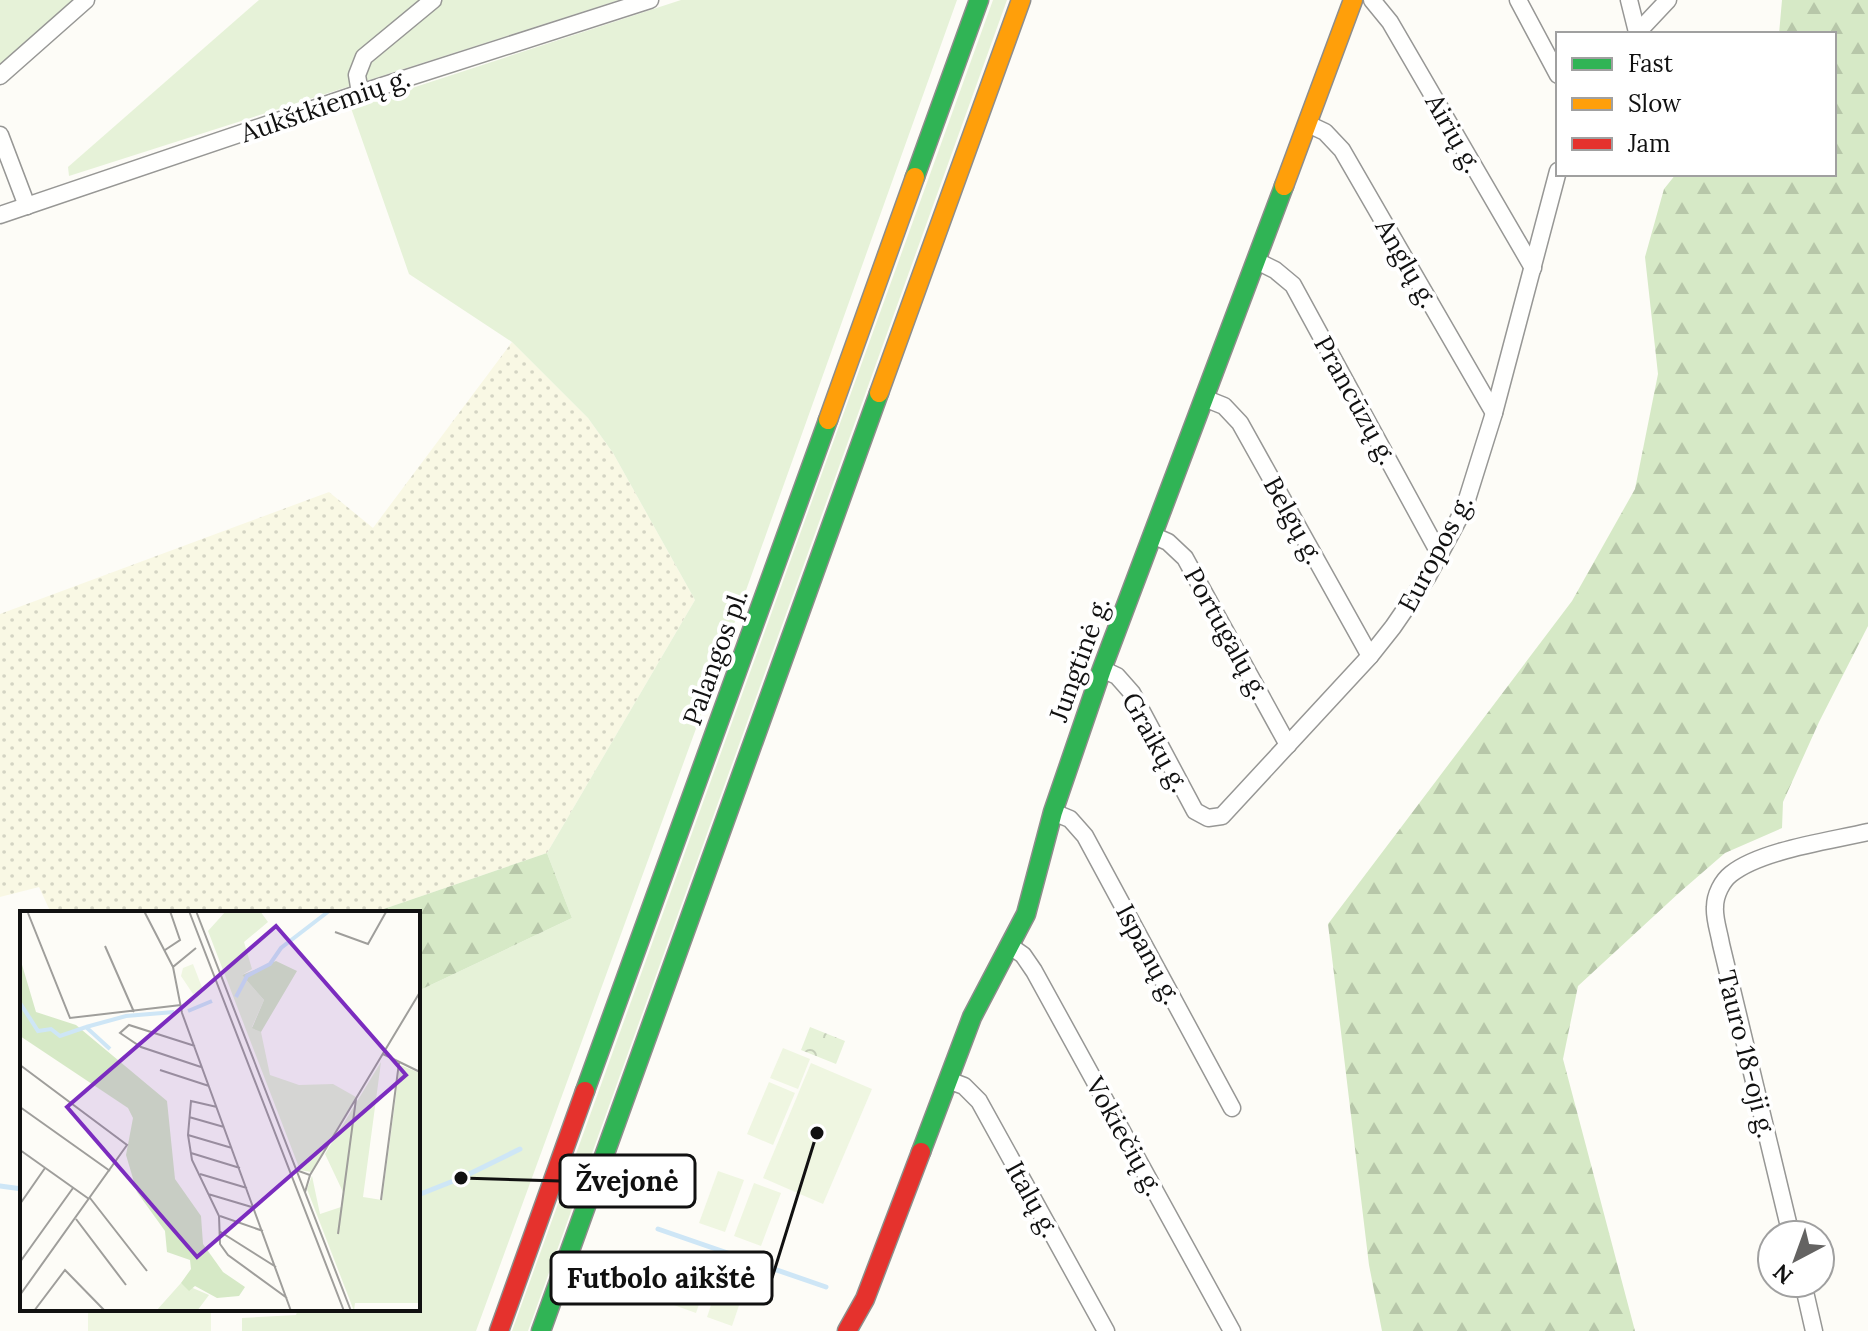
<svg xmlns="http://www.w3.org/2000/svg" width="1868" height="1331" font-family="Lora,serif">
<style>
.farmland{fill:url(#farmland-dots)}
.grass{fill:#e6f2d8}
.forest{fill:url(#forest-firs)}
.park{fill:url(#park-crowns)}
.pitch{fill:#eff6e1}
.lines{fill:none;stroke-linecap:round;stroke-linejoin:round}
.stream{stroke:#cee6f6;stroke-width:5}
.street-casing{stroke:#979795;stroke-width:19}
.fast-casing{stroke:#8e8d8b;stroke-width:21}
.slow-casing{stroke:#8e8d8b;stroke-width:21}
.jam-casing{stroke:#8e8d8b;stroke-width:21}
.street{stroke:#fffffe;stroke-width:16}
.fast{stroke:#30b455;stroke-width:18}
.slow{stroke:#ff9f0a;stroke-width:18}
.jam{stroke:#e5322d;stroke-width:18}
.labels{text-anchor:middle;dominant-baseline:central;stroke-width:8;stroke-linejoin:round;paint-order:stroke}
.street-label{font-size:26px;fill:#111;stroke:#fff}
.inset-river{fill:none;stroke:#cee6f6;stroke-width:4}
.inset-road{fill:none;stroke:#9f9e9b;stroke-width:2}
.view{fill:#7b2cbf;fill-opacity:0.15;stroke:#7b2cbf;stroke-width:4}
.inset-edge{fill:none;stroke:#111;stroke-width:4}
.leader{fill:none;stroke:#111;stroke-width:3}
.callout-dot{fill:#111;stroke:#fff;stroke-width:3}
.callout{fill:#fff;stroke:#111;stroke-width:3}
.callout-label{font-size:28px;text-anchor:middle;font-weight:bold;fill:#111}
</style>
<defs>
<pattern id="farmland-dots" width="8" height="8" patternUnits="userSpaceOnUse" patternTransform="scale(2)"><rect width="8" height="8" fill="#f9f8e4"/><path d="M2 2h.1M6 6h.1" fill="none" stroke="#d4d4c3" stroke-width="1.8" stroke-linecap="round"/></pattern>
<pattern id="forest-firs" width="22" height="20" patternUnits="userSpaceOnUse" patternTransform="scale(2)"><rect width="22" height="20" fill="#d6e9c6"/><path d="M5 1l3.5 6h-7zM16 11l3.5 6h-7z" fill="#b7c7a9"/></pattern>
<pattern id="park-crowns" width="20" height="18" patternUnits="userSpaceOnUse" patternTransform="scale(2)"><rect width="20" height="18" fill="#e6f2d8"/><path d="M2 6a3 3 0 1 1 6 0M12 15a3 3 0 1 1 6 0" fill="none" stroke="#c4ceb8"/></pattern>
</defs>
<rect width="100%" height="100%" fill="#fdfcf7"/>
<!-- farmland -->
<path class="farmland" d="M512,342l76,76 25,35 82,147 -148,253 -175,60h-321l-12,-26 -39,10v-283l329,-122 44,36z"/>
<!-- grass -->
<g class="grass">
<path d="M0,0h75l-75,67z"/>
<path d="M259,0h360l-550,176 -1,-9z"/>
<path d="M681,0h276l-233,652 -248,679h-234v-13l54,-3 2,-6h120v-318l154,-73 -25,-65 148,-253 -82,-147 -25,-35 -76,-76 -103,-68 -58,-166z"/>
<path d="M993,0h14l-479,1331h-16z"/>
</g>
<!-- forest -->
<g class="forest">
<path d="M1782,0h86v626l-49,96 -36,80 -1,26 -57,25 -45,39 -102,94 -15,73 72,272h-253l-13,-66 -41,-341 244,-323 63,-112 23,-115 -13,-117 19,-68 12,-15h158v-140h-55z"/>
<path d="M547,853l25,65 -154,73v-78h-46z"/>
</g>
<!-- park -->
<path class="park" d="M810,1027l35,14 -9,23 -35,-14z"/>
<!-- pitch -->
<g class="pitch">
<path d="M783,1048l27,11 -12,30 -28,-11z"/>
<path d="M811,1063l61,26 -49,115 -60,-26z"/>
<path d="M769,1082l26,11 -22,52 -26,-11z"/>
<path d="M718,1171l26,9 -19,52 -26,-9z"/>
<path d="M754,1183l27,10 -20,53 -27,-10z"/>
<path d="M688,1254l25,9 -17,50 -25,-9z"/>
<path d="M724,1267l25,9 -17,50 -25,-9z"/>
<rect x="88" y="1309" width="123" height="22"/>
</g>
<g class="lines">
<!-- stream -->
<g class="stream">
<path d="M0,1186l22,3"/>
<path d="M418,1195l43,-17 59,-29"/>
<path d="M658,1229l168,58"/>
</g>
<defs>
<g id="street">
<path d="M1372,0l18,22 143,246"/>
<path d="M1518,0l40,75"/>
<path d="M1629,0l8,32"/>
<path d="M1636,34l32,-34"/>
<path d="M0,76l86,-76"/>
<path d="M360,93l-3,-18 7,-18 69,-57"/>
<path d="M1308,124l17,8 17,18 152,263"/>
<path d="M0,135l27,71"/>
<path d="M0,215l360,-122 290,-93"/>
<path d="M1257,261l18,9 18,15 146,268"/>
<path d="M1204,398l20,8 16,17 130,233"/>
<path d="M1152,535l16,7 17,16 103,187"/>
<path d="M1102,669l15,7 15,17 63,118 13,7 14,-2 148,-160 23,-29 35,-51 36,-67 30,-96 64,-242"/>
<path d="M1053,812l17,7 15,17 147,272"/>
<path d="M1010,946l13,9 11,16 198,360"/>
<path d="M948,1080l16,6 15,15 127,230"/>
<path d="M1791,1235l-70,-291c-2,-12 -7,-26 -6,-37 0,-12 7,-26 16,-33 30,-24 99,-33 137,-42"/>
<path d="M1803,1283l11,48"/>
</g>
<g id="fast">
<path d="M915,177l64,-177"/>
<path d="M585,1091l243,-671"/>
<path d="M921,1152l51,-135 54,-103 27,-102 49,-143 182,-483"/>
<path d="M541,1331l338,-938"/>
</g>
<g id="slow">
<path d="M1284,186l69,-186"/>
<path d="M879,393l142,-393"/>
<path d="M828,420l87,-243"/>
</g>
<g id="jam">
<path d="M499,1331l86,-240"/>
<path d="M847,1331l18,-32 56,-147"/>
</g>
</defs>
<!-- street casing -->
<use href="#street" class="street-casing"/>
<!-- fast casing -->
<use href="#fast" class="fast-casing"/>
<!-- slow casing -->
<use href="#slow" class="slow-casing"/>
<!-- jam casing -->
<use href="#jam" class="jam-casing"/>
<!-- street -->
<use href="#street" class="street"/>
<!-- fast -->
<use href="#fast" class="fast"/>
<!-- slow -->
<use href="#slow" class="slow"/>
<!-- jam -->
<use href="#jam" class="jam"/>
</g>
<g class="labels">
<!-- street labels -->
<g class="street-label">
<text transform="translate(325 105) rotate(-19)">Aukštkiemių g.</text>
<text transform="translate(1454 133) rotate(60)">Airių g.</text>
<text transform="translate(1407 263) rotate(60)">Anglų g.</text>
<text transform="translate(1356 400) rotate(61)">Prancūzų g.</text>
<text transform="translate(1294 520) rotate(61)">Belgų g.</text>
<text transform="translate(1435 553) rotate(-62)">Europos g.</text>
<text transform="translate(1227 633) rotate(61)">Portugalų g.</text>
<text transform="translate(715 657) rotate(-70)">Palangos pl.</text>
<text transform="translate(1079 659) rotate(-70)">Jungtinė g.</text>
<text transform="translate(1156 742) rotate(61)">Graikų g.</text>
<text transform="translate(1149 954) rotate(62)">Ispanų g.</text>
<text transform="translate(1747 1054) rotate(76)">Tauro 18-oji g.</text>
<text transform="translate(1125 1136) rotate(61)">Vokiečių g.</text>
<text transform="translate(1033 1199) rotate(61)">Italų g.</text>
</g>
</g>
<!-- overview -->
<g transform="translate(20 911)">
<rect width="400" height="400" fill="#fdfcf7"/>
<path d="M206,0h34l8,11 -24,20 8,27 -10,6 22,25 -12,27 9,5 9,43 29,10 34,-1 23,13 -45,75 -11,-2 -92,-239zM361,151l-18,135 19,3 18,-135 20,8v230h-65l-1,8 -47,-122 5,-13 8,38 21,-7 2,-15 -18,-38zM161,372l28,12 -12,16h-41z" fill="#e6f2d8"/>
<path d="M0,47l16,54 40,13 91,76 8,78 26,37 2,28 20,28 22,15 -6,9 -22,2 -22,-12 -6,5 -8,-8 10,-14 -1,-9 -23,-8 -2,-21 -28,-39 -11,-37 7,-37 -5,-10 -108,-72zM256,50l21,10 -36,61 -9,-4 12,-28 -22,-25z" fill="#d6e9c6"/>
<path d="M173,53l10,26 -10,4 -12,-18 2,-8z" fill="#eff6e1"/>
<path class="inset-river" d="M216,86l11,-21 23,-12 11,-16 48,-37M0,92l18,28 13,-2 9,7 26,-9 24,22M168,100l24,-10M66,116l40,-11 48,-4"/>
<path class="inset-road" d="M124,0l29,56M169,0l155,400M176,0l155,400M8,2l42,105 111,-13M315,21l33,12 18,-32M85,35l29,66M176,37l-23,19 9,46 109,298M145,39l15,-10 -10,-29M175,135l-66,-21 -9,8 21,14 60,20M363,143l37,18M0,154l107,80 -107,150M140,159l49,16M0,196l90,64M197,196l-26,-6 -3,34 4,25 27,56 1,28 8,11 59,43M169,206l35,10M168,224l44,13M0,239l69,49M171,242l49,15M276,259l14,5 -5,17M180,263l47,14M290,264l110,-183M188,283l47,14M70,287l57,73M361,289l18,-137M0,293l25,-36M200,305l43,15M56,308l50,66M199,320l57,36M318,323l18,-135M0,351l53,-74M14,400l31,-41 40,41"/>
<path class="view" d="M256,15l130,149 -209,182 -130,-150z"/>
<rect width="400" height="400" class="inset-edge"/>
</g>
<!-- callouts -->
<path class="leader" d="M461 1178L560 1181M817 1133L772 1278"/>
<g class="callout-dot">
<circle cx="461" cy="1178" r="8"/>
<circle cx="817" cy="1133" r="8"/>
</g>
<g class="callout">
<rect x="560" y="1155" width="135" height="52" rx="8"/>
<rect x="551" y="1252" width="221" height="52" rx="8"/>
</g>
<g class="callout-label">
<text x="627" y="1191">Žvejonė</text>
<text x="661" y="1288">Futbolo aikštė</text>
</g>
<!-- legend -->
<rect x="1556" y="32" width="280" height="144" fill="#ffffff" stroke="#a0a0a0" stroke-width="2"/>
<rect x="1572" y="58" width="40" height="12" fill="#30b455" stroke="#a0a0a0" stroke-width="2"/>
<text x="1628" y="72" font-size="24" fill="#111111">Fast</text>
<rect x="1572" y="98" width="40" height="12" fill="#ff9f0a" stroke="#a0a0a0" stroke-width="2"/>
<text x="1628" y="112" font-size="24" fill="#111111">Slow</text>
<rect x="1572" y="138" width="40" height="12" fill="#e5322d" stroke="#a0a0a0" stroke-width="2"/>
<text x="1628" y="152" font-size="24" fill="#111111">Jam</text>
<!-- north arrow -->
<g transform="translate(1796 1259) rotate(221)"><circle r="38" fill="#ffffff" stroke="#a0a0a0" stroke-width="2"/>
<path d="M0-6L14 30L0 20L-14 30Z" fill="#646362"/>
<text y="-12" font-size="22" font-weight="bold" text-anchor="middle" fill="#111111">N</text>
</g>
</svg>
